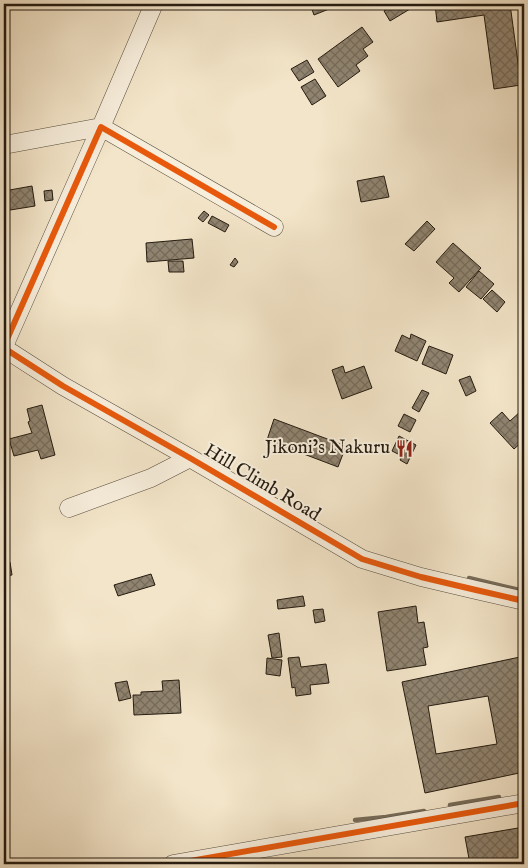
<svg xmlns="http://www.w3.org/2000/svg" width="528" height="868" font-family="'IM FELL English',serif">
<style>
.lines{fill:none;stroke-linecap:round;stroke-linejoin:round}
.stream{stroke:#766b59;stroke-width:4.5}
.building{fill:url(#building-cross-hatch);stroke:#241b10;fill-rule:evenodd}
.minor-casing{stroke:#584e3e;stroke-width:19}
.minor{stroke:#f7eedc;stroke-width:18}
.cycleway-casing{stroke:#f7eedc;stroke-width:9}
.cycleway{stroke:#e8590c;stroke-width:6}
.labels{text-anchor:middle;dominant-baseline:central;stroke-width:4;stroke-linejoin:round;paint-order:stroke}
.poi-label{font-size:19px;fill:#241b10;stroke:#f7eedc;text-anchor:end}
.street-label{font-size:19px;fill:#241b10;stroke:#f7eedc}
</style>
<defs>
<pattern id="building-cross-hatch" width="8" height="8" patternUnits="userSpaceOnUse" patternTransform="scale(1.25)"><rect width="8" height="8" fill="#908470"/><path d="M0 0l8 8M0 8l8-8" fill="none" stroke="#756b5b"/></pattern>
</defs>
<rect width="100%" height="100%" fill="#f3e5c9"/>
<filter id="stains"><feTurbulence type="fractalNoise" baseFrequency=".004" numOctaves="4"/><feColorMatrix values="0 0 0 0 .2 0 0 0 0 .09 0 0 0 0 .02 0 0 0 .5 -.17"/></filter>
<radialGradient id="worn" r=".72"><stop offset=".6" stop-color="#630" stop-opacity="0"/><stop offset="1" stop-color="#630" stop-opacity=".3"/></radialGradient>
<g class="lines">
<!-- stream -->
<g class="stream">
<path d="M469,578l55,13"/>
<path d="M450,805l49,-8"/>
<path d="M355,820l31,-3 38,-6"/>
</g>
</g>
<!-- building -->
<g class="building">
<path d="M310,4h29v1l-25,10z"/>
<path d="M396,4h11l3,5 -20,12 -6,-10z"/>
<path d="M435,4h75l11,81 -27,4 -10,-74 -47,7z"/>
<path d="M362,27l11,15 -10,7 5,7 -12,9 4,6 -22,16 -20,-28z"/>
<path d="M307,60l7,12 -15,9 -8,-12z"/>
<path d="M315,79l11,17 -14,9 -11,-18z"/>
<path d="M384,176l5,21 -28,5 -4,-21z"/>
<path d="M32,186l3,20 -31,5v-20z"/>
<path d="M52,190l1,10 -8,1 -1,-10z"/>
<path d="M204,211l5,4 -6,7 -5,-4z"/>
<path d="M212,216l17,9 -4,7 -17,-9z"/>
<path d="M427,221l8,8 -21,22 -9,-7z"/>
<path d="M192,239l2,19 -47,4 -1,-19z"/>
<path d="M453,243l28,25 -22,24 -10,-9 5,-5 -18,-16z"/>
<path d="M235,258l3,4 -4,5 -4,-2z"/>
<path d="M168,261h15l1,11h-15z"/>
<path d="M479,271l15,13 -13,15 -15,-12z"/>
<path d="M492,290l13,12 -8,10 -14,-13z"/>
<path d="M411,334l15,7 -9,20 -22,-10 7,-16 8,4z"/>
<path d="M429,346l24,9 -7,19 -24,-10z"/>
<path d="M343,366l2,7 19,-7 8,22 -30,11 -10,-29z"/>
<path d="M470,376l6,15 -10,5 -7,-16z"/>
<path d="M422,390l7,3 -10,19 -7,-4z"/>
<path d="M42,405l13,50 -14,4 -3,-9 -24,6 -5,-17 23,-6 -4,-11 2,-1 -3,-12z"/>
<path d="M521,411l3,4v25l-10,9 -24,-26 12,-11 8,9z"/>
<path d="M404,414l12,6 -6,12 -12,-6z"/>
<path d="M274,419l72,27 -8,21 -71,-27z"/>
<path d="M399,436l17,9 -9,19 -7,-4 2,-4 -10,-5z"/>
<path d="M4,562h6l2,13 -8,1z"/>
<path d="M151,574l4,11 -37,11 -4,-11z"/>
<path d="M303,596l2,10 -27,3 -1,-9z"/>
<path d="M416,606l2,17 6,-1 4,25 -5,1 3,17 -39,6 -9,-59z"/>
<path d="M323,609l2,12 -10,2 -2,-13z"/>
<path d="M279,633l3,24 -10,1 -4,-23z"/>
<path d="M299,657l2,10 25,-3 3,19 -19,2 1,9 -15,2 -1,-9 -3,1 -4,-30z"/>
<path d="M520,657l4,20v95l-99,21 -23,-111zM488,696l9,48 -61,10 -8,-48z"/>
<path d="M267,658l15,2 -2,16 -14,-2z"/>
<path d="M179,680l2,33 -47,2 -1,-20h8v-3l22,-1 -1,-10z"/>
<path d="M127,681l4,17 -12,3 -4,-18z"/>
<path d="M4,702h1l1,14h-2z"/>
<path d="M524,827v37h-54l-5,-27z"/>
</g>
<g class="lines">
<defs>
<g id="minor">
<path d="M4,145l97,-18 52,-121"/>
<path d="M4,346l97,-219 173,100"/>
<path d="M4,348l59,38 127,72 172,101 59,18 55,13 48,11"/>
<path d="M69,508l82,-30 39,-20"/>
<path d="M173,864l351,-61"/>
</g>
</defs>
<!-- minor casing -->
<use href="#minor" class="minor-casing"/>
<!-- minor -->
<use href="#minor" class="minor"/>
<defs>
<g id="cycleway">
<path d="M4,346l97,-219 173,100"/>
<path d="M4,348l59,38 127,72 172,101 59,18 55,13 48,11"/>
<path d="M173,864l351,-61"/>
</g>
</defs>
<!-- cycleway casing -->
<use href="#cycleway" class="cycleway-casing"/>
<!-- cycleway -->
<use href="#cycleway" class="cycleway"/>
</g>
<!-- icons -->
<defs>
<symbol id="restaurant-bare" viewBox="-9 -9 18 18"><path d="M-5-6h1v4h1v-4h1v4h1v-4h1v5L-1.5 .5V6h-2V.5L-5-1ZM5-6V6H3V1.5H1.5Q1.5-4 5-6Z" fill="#8f2418" stroke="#f7eedc" stroke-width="2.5" paint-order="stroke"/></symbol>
</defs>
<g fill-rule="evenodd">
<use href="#restaurant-bare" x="392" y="436" width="25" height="25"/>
</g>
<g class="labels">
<!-- poi labels -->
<g class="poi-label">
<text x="390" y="448">Jikoni’s Nakuru</text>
</g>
<!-- street labels -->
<g class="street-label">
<text transform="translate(262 483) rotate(31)">Hill Climb Road</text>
</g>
</g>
<!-- margin -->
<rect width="528" height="868" fill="none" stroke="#f3e5c9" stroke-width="20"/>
<rect x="5" y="5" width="518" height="858" fill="none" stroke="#241b10" stroke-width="2.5"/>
<rect x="10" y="10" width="508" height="848" fill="none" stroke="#241b10"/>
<rect width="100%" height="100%" filter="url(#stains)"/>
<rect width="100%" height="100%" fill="url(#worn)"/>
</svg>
